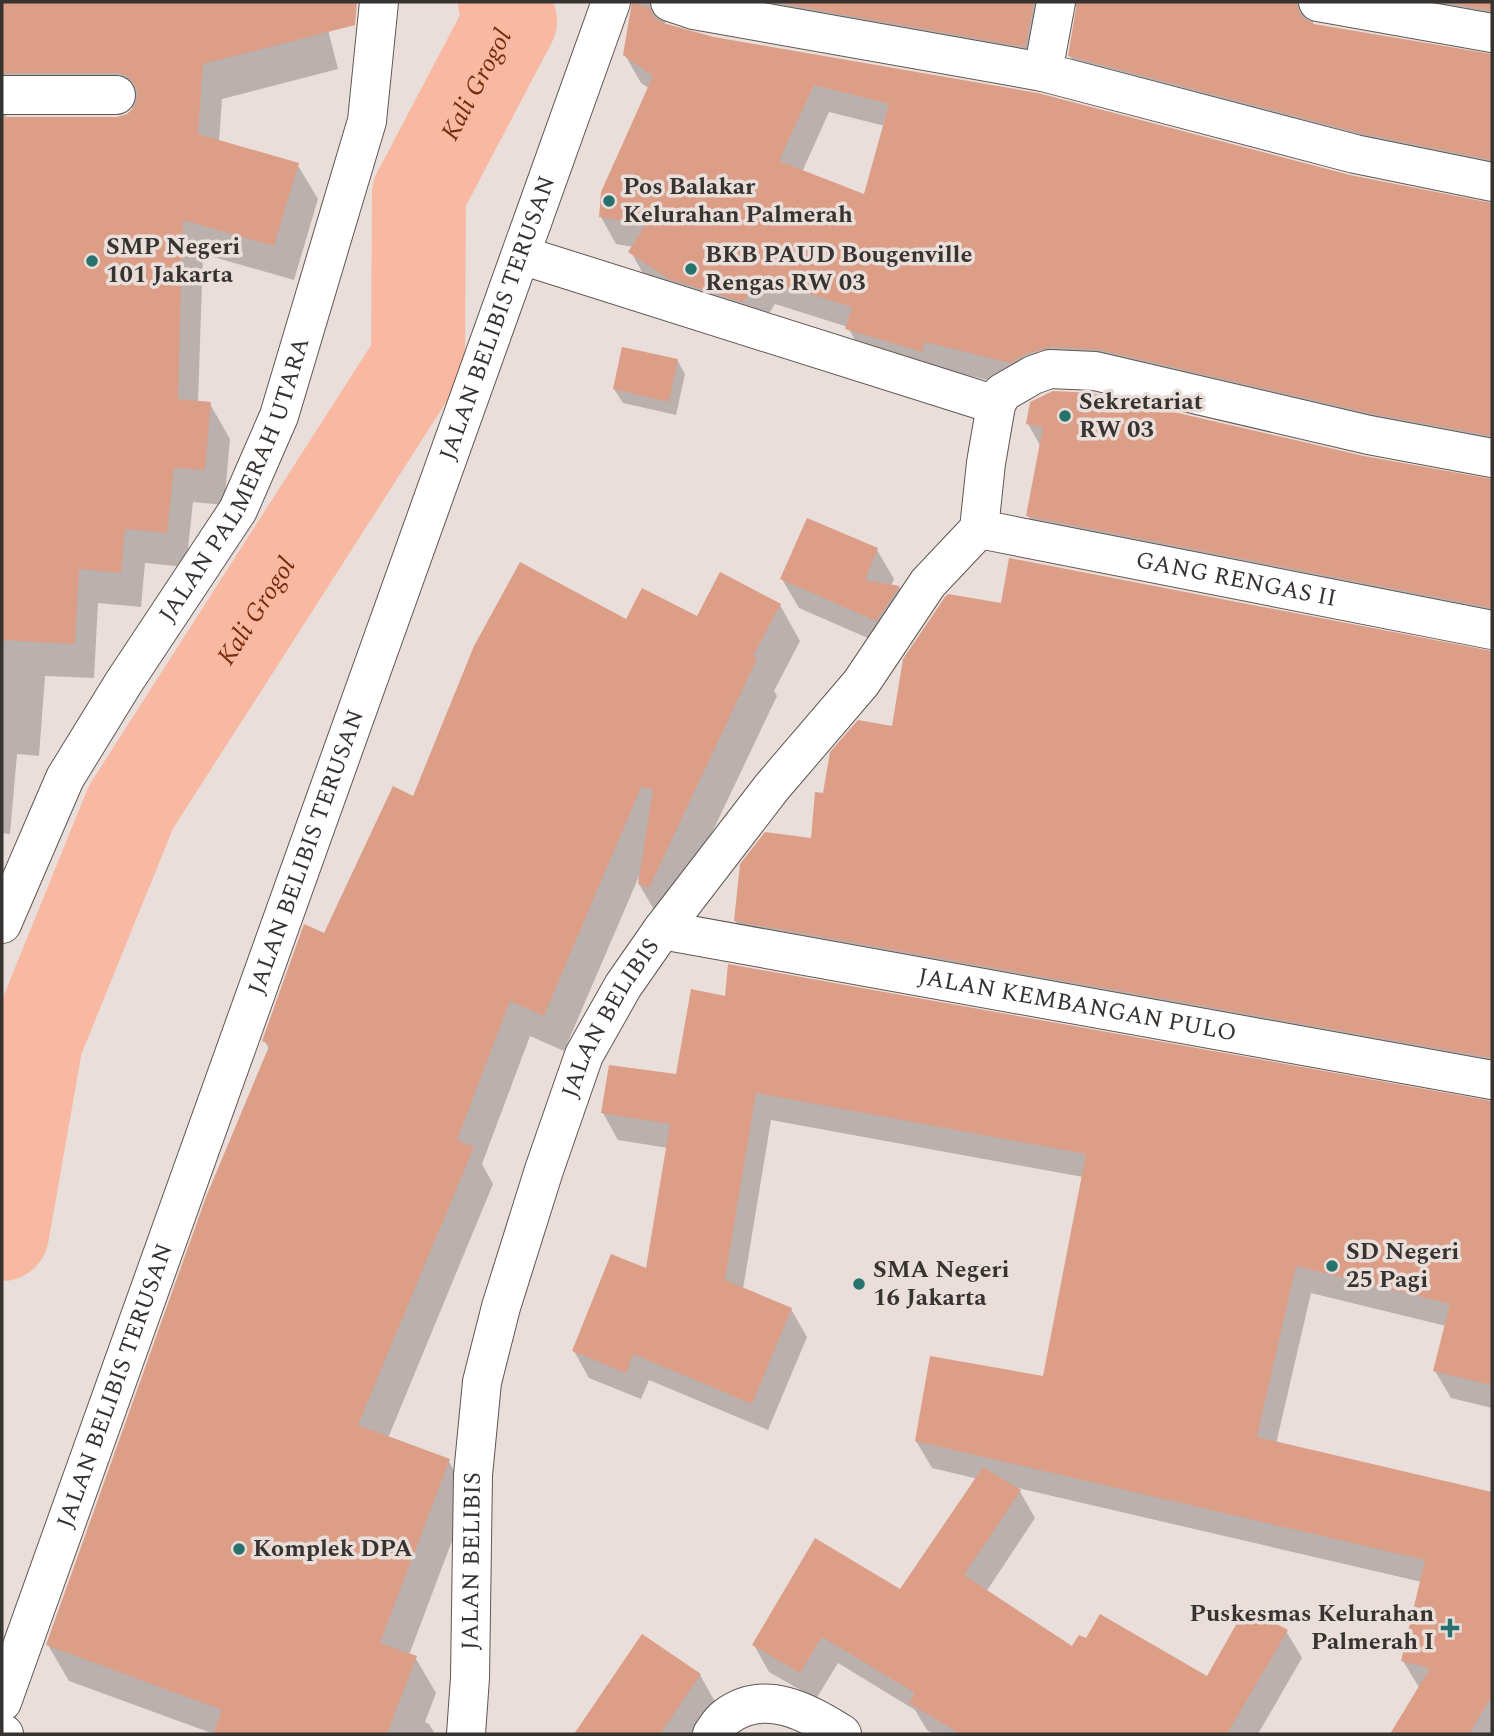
<svg xmlns="http://www.w3.org/2000/svg" width="1494" height="1736" font-family="Spectral,serif">
<style>
.shadow{fill:#0003;fill-rule:evenodd}
.lines{fill:none;stroke-linecap:round;stroke-linejoin:round}
.river{stroke:#f8b8a1;stroke-width:94}
.building{fill:#dc9e87;fill-rule:evenodd}
.minor-casing{stroke:#605753;stroke-width:40}
.minor{stroke:#fff;stroke-width:38}
.poi-dot{fill:#28726e;stroke:#e9deda;stroke-width:2.5}
.labels{text-anchor:middle;dominant-baseline:central;stroke-width:7;stroke-linejoin:round;paint-order:stroke}
.poi-label{font-size:24px;font-weight:bold;fill:#373331;stroke:#e9deda;text-anchor:start}
.street-label{font-size:24px;fill:#373331;stroke:#e9deda}
.water-label{font-size:26px;font-style:italic;fill:#762c0d;stroke:#e9deda}
</style>
<rect width="100%" height="100%" fill="#e9deda"/>
<!-- shadow -->
<g class="shadow">
<path d="M2,2h319l17,67 -116,30 -3,43 78,22 21,35 -24,81 -91,-26 -5,149 12,1 20,35 -6,66 -31,-3 -7,65 -41,-4 -4,44 -43,-4 -4,75 -49,-2 -6,80 -22,-2 -7,80 -8,-1zM22,108h113l-7,7 -12,4h-113l9,-9z"/>
<path d="M634,2h858v33l-175,-20 -5,10 180,31v127l-406,-100 -16,-27 9,-48 -3,-1 -11,1 -25,65 -369,-61 -7,13 26,8 660,144 142,28v254l-376,-83 -90,14 -86,-22 -77,-12 -15,-29 -73,-23 -16,25 -113,-50 -15,-27 3,-5 -18,-3 -15,-27 49,-128 -9,-6 -16,-28zM829,112l56,14 -20,70 -63,-24z"/>
<path d="M677,360l8,14 -9,41 -53,-12 -9,-14z"/>
<path d="M1028,424l336,34 128,23v150l-449,-88 -15,-27 13,-69z"/>
<path d="M877,550l17,29 -3,7 8,1 16,29 -22,33 -94,-41 -17,-29z"/>
<path d="M780,605l20,36 -26,50 3,5 -108,227 -9,-3 -21,-36 1,-10 -76,177 -34,-15 -48,128 11,20 -105,254 60,22 21,36 -60,159 6,2 21,36 -11,29 4,2 6,10h-221l-145,-53 -21,-36 221,-596 -5,-9 61,-105 89,-137 213,-177 71,-2z"/>
<path d="M1003,605l489,48v429l-741,-134 -16,-28 77,-80 13,-46 68,-66z"/>
<path d="M677,1076l815,27v305l-41,-10 -16,-27 11,-45 -135,-33 -35,151 216,50v240h-100l28,-45 -17,-28 19,-79 -404,-94 17,30 -49,74 87,56 134,30 79,-47 16,27 -44,76h-324l-7,-4 -12,-20 -77,-47 -22,36 -47,-27 -15,-27 147,-53 77,-113 -46,-11 -16,-27 129,-63 38,-201 -312,-57 -28,169 48,20 16,28 -39,93 -119,-50 -8,19 -52,-21 -15,-27 73,-81 21,-122 -50,-8 -15,-27z"/>
<path d="M642,1637l58,38 22,39 -14,20h-132z"/>
</g>
<g class="lines">
<!-- river -->
<path class="river" id="s1" d="M2,1234l34,-193 95,-234 287,-448 1,-165 91,-173 -5,-19"/>
</g>
<!-- building -->
<g class="building">
<path d="M2,2h355l-2,23 -152,39 -5,70 101,29 -25,83 -91,-26 -5,179 33,3 -6,68 -31,-2 -7,65 -42,-4 -4,44 -42,-4 -4,75 -73,-4v-523h115l10,-3 8,-8 3,-12 -3,-9 -8,-9 -10,-3h-115z"/>
<path d="M632,2l17,6 5,9 9,6 51,14 324,56 312,82 142,28v233l-118,-22 -274,-64 -50,-3 -24,7 -16,9 -85,-21 -3,10 -77,-23 7,-22 -93,-29 -16,24 -74,-23 -41,-27 18,-28 -47,-7 2,-25 52,-116 -30,-21zM814,85l75,19 -25,90 -85,-33z"/>
<path d="M773,2h261l-9,45z"/>
<path d="M1077,2h220l1,8 5,8 11,6 178,30v106l-132,-27 -292,-77z"/>
<path d="M1441,2h51v9z"/>
<path d="M622,347l56,12 -9,43 -56,-13z"/>
<path d="M1053,391l39,2 272,63 128,23v129l-466,-92 17,-89 -17,-3 4,-22z"/>
<path d="M807,518l71,30 -13,32 35,6 -24,35 -96,-42z"/>
<path d="M1009,558l483,93v407l-758,-137 6,-57 25,-32 46,6 4,-46 8,1 7,-41 28,-32 34,6 11,-67 42,-62 3,-3 53,9z"/>
<path d="M520,562l106,57 16,-31 55,28 23,-44 61,32 -28,52 4,3 -108,229 -11,-4 15,-94 -12,-3 -97,229 -34,-15 -53,139 17,7 -116,278 92,34 -70,184 37,13 -30,78h-174l9,-24 -176,-65 160,-448 64,-153 -8,-3 42,-117 20,9 69,-147 20,10 61,-150z"/>
<path d="M728,964l764,137v284l-59,-14 17,-67 -154,-38 -39,171 235,55v204l-23,38h-79l40,-66 -29,-7 24,-101 -510,-119 15,-85 113,20 43,-222 -330,-61 -31,187 67,28 -40,96 -119,-50 -7,19 -54,-22 39,-97 35,14 24,-144 -69,-11 8,-48 67,9 15,-85 34,7z"/>
<path d="M983,1467l38,23 -57,85 108,71 7,-11 7,3 14,-24 107,62 39,-69 42,23 -61,104h-267l-51,-31 6,-10 -93,-56 -22,36 -48,-28 63,-107 85,51z"/>
<path d="M642,1634l59,40 -41,60h-86z"/>
</g>
<g class="lines">
<defs>
<g id="minor">
<path d="M670,2l24,8 349,62 312,82 137,28"/>
<path d="M1318,2l174,31"/>
<path d="M1043,72l13,-70"/>
<path d="M2,95h114"/>
<path d="M521,255l475,150"/>
<path id="s2" d="M979,529l513,101"/>
<path id="s3" d="M2,924l63,-146 59,-96 114,-172 41,-94 88,-295 12,-119"/>
<path id="s4" d="M662,930l830,150"/>
<path id="s5" d="M2,1702l609,-1700"/>
<path d="M2,1733l2,1"/>
<path id="s6" d="M466,1734l4,-56 3,-203 9,-93 19,-75 43,-137 40,-115 39,-69 39,-56 110,-143 89,-104 67,-100 51,-54 7,-66 10,-58 6,-12 31,-18 17,-6 45,2 274,64 123,23"/>
<path d="M712,1734c4,-5 8,-13 14,-17 38,-29 82,-5 116,17"/>
</g>
</defs>
<!-- minor casing -->
<use href="#minor" class="minor-casing"/>
<!-- minor -->
<use href="#minor" class="minor"/>
</g>
<!-- markers -->
<g class="poi-dot">
<circle cx="609" cy="201" r="7"/>
<circle cx="92" cy="261" r="7"/>
<circle cx="691" cy="269" r="7"/>
<circle cx="1065" cy="416" r="7"/>
<circle cx="1332" cy="1266" r="7"/>
<circle cx="859" cy="1284" r="7"/>
<circle cx="239" cy="1549" r="7"/>
<path d="M1446.5 1617.5h7v7h7v7h-7v7h-7v-7h-7v-7h7z"/>
</g>
<g class="labels">
<!-- poi labels -->
<g class="poi-label">
<text x="623" y="187">Pos Balakar<tspan x="623" dy="28">Kelurahan Palmerah</tspan></text>
<text x="106" y="247">SMP Negeri<tspan x="106" dy="28">101 Jakarta</tspan></text>
<text x="705" y="255">BKB PAUD Bougenville<tspan x="705" dy="28">Rengas RW 03</tspan></text>
<text x="1079" y="402">Sekretariat<tspan x="1079" dy="28">RW 03</tspan></text>
<text x="1346" y="1252">SD Negeri<tspan x="1346" dy="28">25 Pagi</tspan></text>
<text x="873" y="1270">SMA Negeri<tspan x="873" dy="28">16 Jakarta</tspan></text>
<text x="253" y="1549">Komplek DPA</text>
<text x="1434" y="1614" text-anchor="end">Puskesmas Kelurahan<tspan x="1434" dy="28">Palmerah I</tspan></text>
</g>
<!-- street labels -->
<g class="street-label">
<text stroke="none"><textPath href="#s5" startOffset="1470">JALAN BELIBIS TERUSAN</textPath></text>
<text stroke="none"><textPath href="#s3" startOffset="504">JALAN PALMERAH UTARA</textPath></text>
<text stroke="none"><textPath href="#s2" startOffset="262">GANG RENGAS II</textPath></text>
<text stroke="none"><textPath href="#s5" startOffset="903">JALAN BELIBIS TERUSAN</textPath></text>
<text stroke="none"><textPath href="#s4" startOffset="422">JALAN KEMBANGAN PULO</textPath></text>
<text stroke="none"><textPath href="#s6" startOffset="740">JALAN BELIBIS</textPath></text>
<text stroke="none"><textPath href="#s5" startOffset="336">JALAN BELIBIS TERUSAN</textPath></text>
<text stroke="none"><textPath href="#s6" startOffset="173">JALAN BELIBIS</textPath></text>
</g>
<!-- water labels -->
<g class="water-label">
<text stroke="none"><textPath href="#s1" startOffset="1269">Kali Grogol</textPath></text>
<text stroke="none"><textPath href="#s1" startOffset="681">Kali Grogol</textPath></text>
</g>
</g>
<!-- border -->
<rect width="1494" height="1736" fill="none" stroke="#373331" stroke-width="7"/>
</svg>
